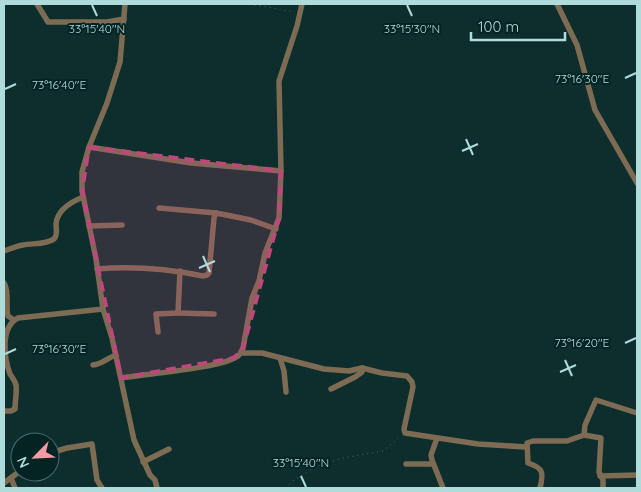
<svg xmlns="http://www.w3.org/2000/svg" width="641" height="492" font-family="Quicksand,sans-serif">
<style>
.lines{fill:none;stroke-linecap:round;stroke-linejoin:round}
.path{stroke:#466a69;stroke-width:1;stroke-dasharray:1 4;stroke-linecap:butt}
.minor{stroke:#7d6b53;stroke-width:5.5}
.marked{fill:#bd497b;fill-opacity:0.2;stroke:#bd497b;stroke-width:4;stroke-dasharray:10 6;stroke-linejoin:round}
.ticks{fill:none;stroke:#afdcdb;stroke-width:2}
.ticks-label{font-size:12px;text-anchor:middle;fill:#afdcdb;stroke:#032423;stroke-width:4;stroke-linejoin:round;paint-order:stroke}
</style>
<rect width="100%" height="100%" fill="#0e2e2d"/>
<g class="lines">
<!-- path -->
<g class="path">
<path d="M250,4l44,8"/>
<path d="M286,488l7,-7 22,-14 28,-9 40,-7 18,-15"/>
</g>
<!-- minor -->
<g class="minor">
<path d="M37,4l11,18h59l17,-3"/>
<path d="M125,4l-5,58 -13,41 -18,44 -7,25v19l14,68 7,50 9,29 22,102 16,35 5,5 2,8"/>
<path d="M557,4l20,41 18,65 42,73"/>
<path d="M89,147l102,16 90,8"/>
<path d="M159,208l57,5"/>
<path d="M89,226l33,-1"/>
<path d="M4,251c6,-2 12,-5 19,-6 9,-2 23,0 31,-6 4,-4 2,-10 2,-15 1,-14 15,-22 27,-27"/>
<path d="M97,269c35,-3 72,0 106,7l4,-1 2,-2 5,-55 2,-5 35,7 25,9"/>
<path d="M4,283c6,10 1,21 4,33l6,4"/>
<path d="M178,313l36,1"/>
<path d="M158,332l-2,-18 22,-1 2,-42"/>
<path d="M241,353h21l62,16 25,2 13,-3 20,5 25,3 5,6 1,5 -9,42 1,4 73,11 48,3"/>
<path d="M280,358l4,13 2,21"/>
<path d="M93,365c9,-1 14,-7 23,-10"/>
<path d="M121,378c22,-4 105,-10 118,-23 1,-1 3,-5 4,-7l9,-50 7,-17 6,-28 14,-35 2,-47 -2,-90 18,-55 5,-22"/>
<path d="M331,389l24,-12 7,-5v-4"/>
<path d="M4,411h7l4,-2c0,-7 2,-17 1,-24 -1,-4 -4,-8 -6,-11 -6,-16 -10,-47 8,-56l85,-9"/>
<path d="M584,435l1,-10 11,-25 41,13"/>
<path d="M437,438l-6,17 1,5 11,28"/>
<path d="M50,453l17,-5 25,-4 5,36 5,8"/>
<path d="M143,462l26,-13"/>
<path d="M406,464h27"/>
<path d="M600,476l37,-1"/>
<path d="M11,478l4,10"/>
<path d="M4,483l16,-12"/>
<path d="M540,488c4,-16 3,-20 -12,-25l-1,-20 6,-2h34l17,-6 17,3 -2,34 4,8v8"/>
</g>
</g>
<!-- marked area -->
<path class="marked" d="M89,147l192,24 -2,47 -36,130 -9,10 -113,20 -39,-187z"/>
<!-- ticks -->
<path class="ticks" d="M92,5l5,11M407,5l5,11M625,78l11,-5M5,89l11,-5M466,139l7,16M462,151l16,-7M203,256l7,16M199,268l16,-7M625,343l11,-5M5,354l11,-5M565,360l7,16M560,372l16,-7M301,476l5,11"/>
<g class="ticks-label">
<text x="97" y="33">33°15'40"N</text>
<text x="412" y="33">33°15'30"N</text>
<text x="582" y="83">73°16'30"E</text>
<text x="59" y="89">73°16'40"E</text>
<text x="582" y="347">73°16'20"E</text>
<text x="59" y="353">73°16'30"E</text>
<text x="301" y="467">33°15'40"N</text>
</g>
<!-- border -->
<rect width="641" height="492" fill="none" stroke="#afdcdb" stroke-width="10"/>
<!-- north arrow -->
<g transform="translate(35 457) rotate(246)"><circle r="24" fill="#032423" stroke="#486e6d"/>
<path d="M0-4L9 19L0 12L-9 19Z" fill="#f49aa2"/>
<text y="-8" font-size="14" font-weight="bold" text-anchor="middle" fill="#afdcdb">N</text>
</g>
<!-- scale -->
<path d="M471 32v8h94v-8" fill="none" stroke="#afdcdb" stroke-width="2.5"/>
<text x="478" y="32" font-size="15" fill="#afdcdb" stroke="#032423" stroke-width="4" paint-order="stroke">100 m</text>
</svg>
